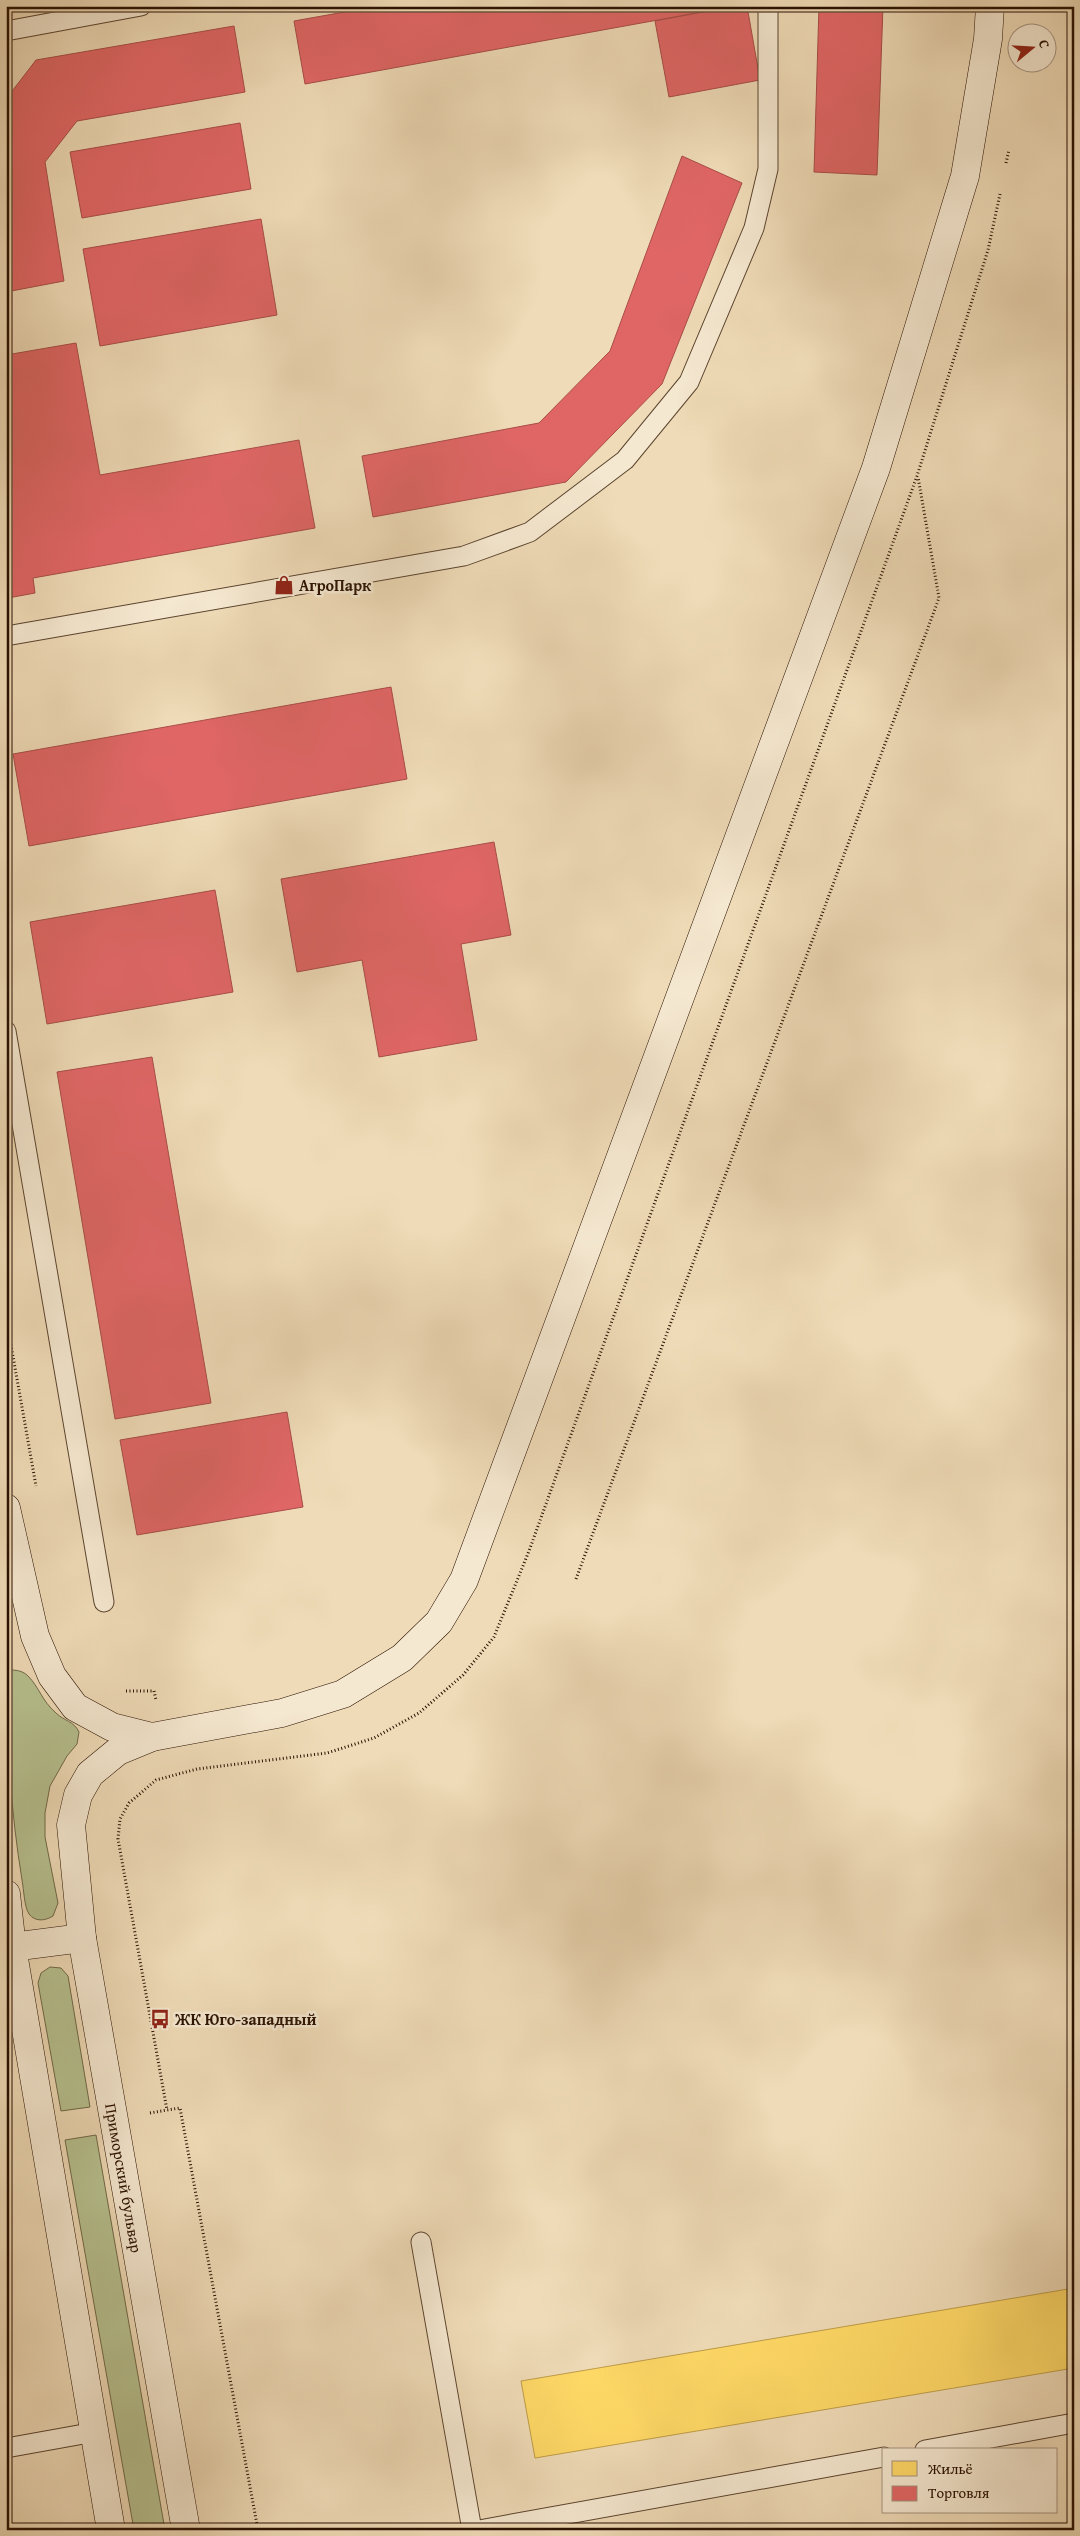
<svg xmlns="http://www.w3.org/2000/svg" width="1080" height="2536" font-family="'Gentium Book Plus',serif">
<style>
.green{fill:#b7c190;stroke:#706949}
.homes{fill:#ffd966;stroke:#bf9d48}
.shops{fill:#e06666;stroke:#a94c48}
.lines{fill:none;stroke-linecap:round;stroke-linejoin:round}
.service-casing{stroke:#5b442f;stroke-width:21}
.secondary-casing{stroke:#2a1102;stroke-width:29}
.path{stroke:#2a1102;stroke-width:3;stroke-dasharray:1 2.5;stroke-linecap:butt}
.service{stroke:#f5e8d0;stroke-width:19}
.secondary{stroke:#f5e8d0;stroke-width:28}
.labels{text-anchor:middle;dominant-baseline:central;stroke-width:5;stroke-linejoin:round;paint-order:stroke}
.poi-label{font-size:16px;font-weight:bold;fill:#2a1102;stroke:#f5e8d0;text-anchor:start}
.street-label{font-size:16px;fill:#2a1102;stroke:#f5e8d0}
</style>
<rect width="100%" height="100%" fill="#efdbb7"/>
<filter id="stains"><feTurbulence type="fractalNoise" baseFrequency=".004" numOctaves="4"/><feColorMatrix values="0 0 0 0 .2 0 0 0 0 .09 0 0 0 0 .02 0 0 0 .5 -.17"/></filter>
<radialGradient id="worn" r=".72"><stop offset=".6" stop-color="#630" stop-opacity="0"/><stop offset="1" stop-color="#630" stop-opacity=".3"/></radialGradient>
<!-- green -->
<g class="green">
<path d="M10,1670c7,0 13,1 18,6 11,11 14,25 28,37 8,8 18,8 23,19l-2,12 -10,12 -17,30 -5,27v24l13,66 -5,13c-8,5 -18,6 -24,-2 -5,-8 -5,-24 -7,-34 -11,-68 -16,-138 -16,-207z"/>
<path d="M50,1967l11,1 7,8 22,131 -29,4 -23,-128 3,-10z"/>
<path d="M96,2135l69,395h-31l-69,-390z"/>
</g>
<!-- homes -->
<path class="homes" d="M1074,2288v80l-539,90 -14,-77z"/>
<!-- shops -->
<g class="shops">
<path d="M378,6h357l-430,78 -11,-63z"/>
<path d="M735,6h12l13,74 -91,17 -14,-76z"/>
<path d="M819,6h64l-6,169 -63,-3z"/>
<path d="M234,26l11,66 -168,29 -32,41 19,119 -58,11v-193l30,-39z"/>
<path d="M240,123l11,66 -169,29 -12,-66z"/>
<path d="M682,156l60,27 -80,201 -96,98 -193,35 -11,-61 177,-33 71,-72z"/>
<path d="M261,219l16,96 -177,31 -17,-97z"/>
<path d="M76,343l24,132 199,-35 16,88 -282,50 2,15 -27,5 -2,-12v-231z"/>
<path d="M391,687l16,92 -378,67 -16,-92z"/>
<path d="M494,842l17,93 -50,9 16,96 -98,17 -17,-97 -65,12 -16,-93z"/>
<path d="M215,890l18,102 -186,32 -17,-102z"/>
<path d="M152,1057l59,346 -96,16 -58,-347z"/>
<path d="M287,1412l16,95 -166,28 -17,-95z"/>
</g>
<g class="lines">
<defs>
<g id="service">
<path d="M6,31l135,-25"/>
<path d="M6,636l458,-80 66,-24 95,-72 64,-78 65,-154 14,-59v-163"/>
<path d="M6,1031l98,571"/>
<path d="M421,2242l51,288"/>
<path d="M6,2448l89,-16"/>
<path d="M925,2450l149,-27"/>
<path d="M479,2530l405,-73"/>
</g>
<g id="secondary">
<path d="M6,1508l29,128 17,40 23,31 37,20 40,10"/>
<path d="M6,1894l6,53 99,583"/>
<path d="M12,1947l70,-9"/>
<path d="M186,2530l-104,-592 -11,-113 7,-30 12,-21 28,-23 34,-14 130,-24 61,-19 59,-36 37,-36 25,-42 412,-1112 89,-292 23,-137 2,-33"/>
</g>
</defs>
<!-- service casing -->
<use href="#service" class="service-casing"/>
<!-- secondary casing -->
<use href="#secondary" class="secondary-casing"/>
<!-- path -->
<g class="path">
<path d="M1006,163l3,-13"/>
<path d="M6,1317l30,169"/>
<path d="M576,1579l363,-981 -21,-121"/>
<path d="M126,1691h28l2,9"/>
<path d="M150,2113l17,-3"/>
<path d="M258,2530l-78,-422 -13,2 -49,-271 2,-20 9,-16 27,-23 41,-11 130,-16 47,-15 45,-25 44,-38 31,-38 35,-86 388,-1075 71,-226 12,-56"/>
</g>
<!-- service -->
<use href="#service" class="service"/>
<!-- secondary -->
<use href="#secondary" class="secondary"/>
</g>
<!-- icons -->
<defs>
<symbol id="shop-bare" viewBox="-9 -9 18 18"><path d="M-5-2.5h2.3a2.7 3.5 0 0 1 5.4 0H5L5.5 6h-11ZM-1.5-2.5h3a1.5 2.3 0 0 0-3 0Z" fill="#8f2418" stroke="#f5e8d0" stroke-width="2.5" paint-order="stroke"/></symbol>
<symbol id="bus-bare" viewBox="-9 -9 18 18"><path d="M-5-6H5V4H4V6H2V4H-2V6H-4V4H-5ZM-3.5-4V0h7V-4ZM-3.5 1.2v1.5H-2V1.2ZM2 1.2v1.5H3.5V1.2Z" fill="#8f2418" stroke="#f5e8d0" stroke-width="2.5" paint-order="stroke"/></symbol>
</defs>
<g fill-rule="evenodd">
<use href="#shop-bare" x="270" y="571" width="28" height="28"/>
<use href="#bus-bare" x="146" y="2005" width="28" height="28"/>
</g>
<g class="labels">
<!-- poi labels -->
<g class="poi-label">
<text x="299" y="585">АгроПарк</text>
<text x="175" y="2019">ЖК Юго-западный</text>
</g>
<!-- street labels -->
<g class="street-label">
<text transform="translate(124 2178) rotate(80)">Приморский бульвар</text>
</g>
</g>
<!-- margin -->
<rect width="1080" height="2536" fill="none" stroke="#efdbb7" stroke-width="25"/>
<rect x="8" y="8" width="1065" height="2521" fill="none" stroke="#2a1102" stroke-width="2.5"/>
<rect x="12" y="12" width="1055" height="2511" fill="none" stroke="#2a1102"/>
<!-- legend -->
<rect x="882" y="2448" width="175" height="65" fill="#f5e8d0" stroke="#a4927e"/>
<rect x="892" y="2461" width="25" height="15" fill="#ffd966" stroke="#a4927e"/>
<text x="928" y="2474" font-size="15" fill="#2a1102">Жильё</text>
<rect x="892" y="2486" width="25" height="15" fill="#e06666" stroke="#a4927e"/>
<text x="928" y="2498" font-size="15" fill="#2a1102">Торговля</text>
<!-- north arrow -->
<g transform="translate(1032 48) rotate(72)"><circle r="24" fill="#f5e8d0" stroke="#a4927e"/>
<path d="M0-4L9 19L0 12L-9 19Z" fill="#8f2418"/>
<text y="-8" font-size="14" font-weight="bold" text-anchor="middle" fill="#2a1102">С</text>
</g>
<rect width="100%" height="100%" filter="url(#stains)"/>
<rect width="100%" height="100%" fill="url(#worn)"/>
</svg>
